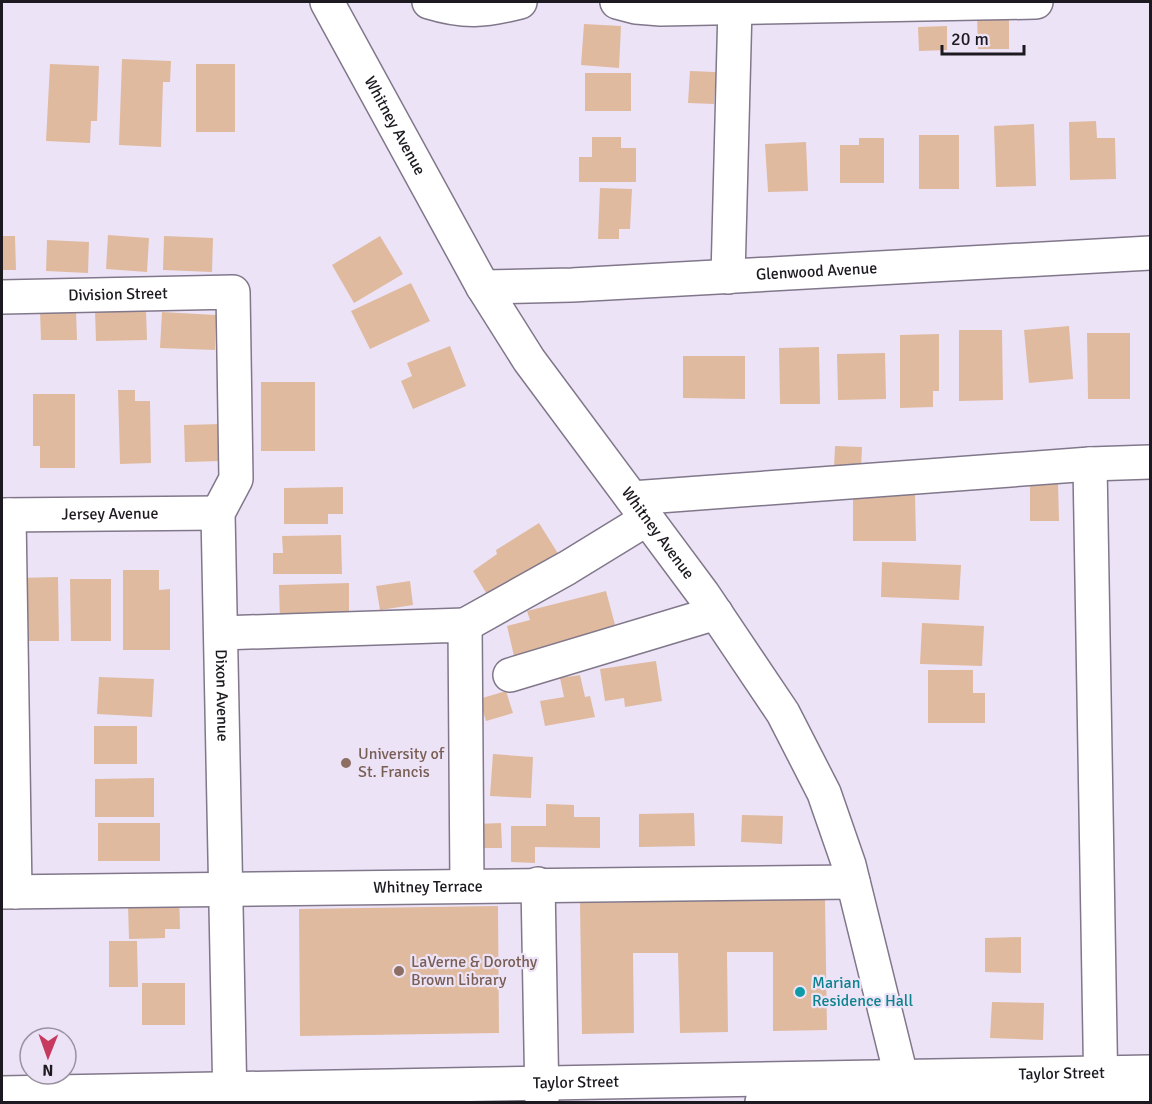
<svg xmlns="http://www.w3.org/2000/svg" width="1152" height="1104" font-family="Signika,sans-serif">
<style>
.building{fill:#dfba9f}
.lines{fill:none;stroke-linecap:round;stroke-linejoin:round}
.minor-casing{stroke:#81778a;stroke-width:36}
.minor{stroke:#fff;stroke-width:33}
.education-dot{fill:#8d6e63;stroke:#ede3f7;stroke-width:2}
.culture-dot{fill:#0f9aa8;stroke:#ede3f7;stroke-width:2}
.labels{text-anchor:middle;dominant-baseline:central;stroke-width:4.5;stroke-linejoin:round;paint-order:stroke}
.street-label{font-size:16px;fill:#1d1920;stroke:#ede3f7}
.education-label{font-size:16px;fill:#785e54;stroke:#ede3f7;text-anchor:start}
.culture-label{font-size:16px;fill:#0d838f;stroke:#ede3f7;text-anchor:start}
</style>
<rect width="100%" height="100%" fill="#ede3f7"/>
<!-- building -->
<g class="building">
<path d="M977,15h32v34h-31z"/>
<path d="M584,24l37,2 -2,42 -38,-3z"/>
<path d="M947,26v24l-28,1 -1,-24z"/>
<path d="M122,59l49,2 -1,21h-7l-2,65 -42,-2z"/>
<path d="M50,64l49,2 -2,55h-6l-1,22 -44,-2z"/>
<rect x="196" y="64" width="39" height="68"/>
<path d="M690,71l26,1 -2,32 -26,-1z"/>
<rect x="585" y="73" width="46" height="38"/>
<path d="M1096,121l1,17h18l1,41 -46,1 -1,-58z"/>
<path d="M1034,124l2,62 -40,1 -2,-61z"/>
<rect x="919" y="135" width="40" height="54"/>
<path d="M592,137h29v11h15v34h-57v-25h13z"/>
<path d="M859,138h25v45h-44v-38h19z"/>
<path d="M806,142l2,49 -40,1 -3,-48z"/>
<path d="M600,188l32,1 -2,40h-11v10h-21z"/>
<path d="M108,235l41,3 -2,34 -41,-3z"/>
<path d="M2,236h13l1,34h-14z"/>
<path d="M164,236l49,2 -1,34 -49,-2z"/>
<path d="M380,236l23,38 -49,29 -22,-38z"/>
<path d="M47,240l42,2 -1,31 -42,-2z"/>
<path d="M411,283l19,38 -60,28 -19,-38z"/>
<path d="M146,310l1,30 -51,1 -1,-30z"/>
<path d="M40,311h36l1,29h-36z"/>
<path d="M162,312l54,3 -1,35 -55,-2z"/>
<path d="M1069,326l4,53 -44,4 -5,-53z"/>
<path d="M959,330h43l1,70 -44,1z"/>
<path d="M1087,333h43v66h-42z"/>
<path d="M939,334v57h-6v16l-33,1v-73z"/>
<path d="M450,346l16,40 -53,23 -12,-28 11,-5 -5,-13z"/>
<path d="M819,347l1,57h-40l-1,-56z"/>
<path d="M885,353l1,46 -48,1 -1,-46z"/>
<path d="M683,356h62v43l-62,-1z"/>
<rect x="261" y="382" width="54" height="69"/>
<path d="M118,390h17v11h15l1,62 -31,1z"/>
<path d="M33,394h42v74h-35v-22h-7z"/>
<path d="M221,424l1,37 -37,1 -1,-37z"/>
<path d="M835,446l27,1 -1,22 -27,-1z"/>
<path d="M1030,481h28l1,40h-29z"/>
<path d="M343,487v27h-15v10h-44v-36z"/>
<path d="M853,492h62l1,49h-63z"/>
<path d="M539,523l28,45 -76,33 -18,-30 24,-17 -1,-4z"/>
<path d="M341,535l1,39h-69v-21h10l-1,-17z"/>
<path d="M882,562l79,3 -2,35 -78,-3z"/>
<path d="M123,570h36v20l11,-1v61h-47z"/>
<path d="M58,577l1,64h-40l-1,-63z"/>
<path d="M70,579h41v62h-40z"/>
<path d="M410,581l3,24 -33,5 -4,-24z"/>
<path d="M349,583v39l-69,1 -1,-38z"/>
<path d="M606,591l12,45 -104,20 -7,-30 23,-6 -3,-9z"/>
<path d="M922,623l62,3 -2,40 -62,-2z"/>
<path d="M656,661l6,40 -37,6 -1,-9 -19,3 -5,-32z"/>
<path d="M928,670h45v23h12v30h-57z"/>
<path d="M580,675l5,22 5,-1 5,21 -50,9 -5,-25 24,-4 -4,-19z"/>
<path d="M99,677l55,2 -2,38 -55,-3z"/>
<path d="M506,691l7,22 -27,8 -7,-22z"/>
<rect x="94" y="726" width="43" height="38"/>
<path d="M493,754l40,3 -2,41 -41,-2z"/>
<path d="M154,778v39h-59v-38z"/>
<path d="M546,804l28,1v12h26v31l-65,-1v16l-24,-1v-36h35z"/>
<path d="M694,813l1,33 -56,1v-33z"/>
<path d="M742,815l41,1 -1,28 -41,-2z"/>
<rect x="98" y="823" width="62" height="38"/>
<path d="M501,823l1,25h-25v-24z"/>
<path d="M179,890l1,39h-15v9l-36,1 -1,-34z"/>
<path d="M825,899l2,131 -54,1v-79h-46l1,80 -48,1 -2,-80h-45l1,80 -52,1 -2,-131z"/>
<path d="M498,906l1,127 -199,3 -1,-127z"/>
<path d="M1021,937v36l-36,-1v-34z"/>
<path d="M109,941h28l1,46h-29z"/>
<rect x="142" y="983" width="43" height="42"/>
<path d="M992,1002l52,1 -1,37 -53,-2z"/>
</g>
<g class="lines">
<defs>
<g id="minor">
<path id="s1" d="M327,2l156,285 46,73 174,234 80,119 41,80 25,72 58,235"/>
<path d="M429,2c36,11 55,9 91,0"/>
<path d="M617,2l19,5 25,2 375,-7"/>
<path d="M728,277l7,-270"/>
<path id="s2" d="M483,287l89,-2 578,-32"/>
<path id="s3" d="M2,297l231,-5 3,187 -18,34 12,589"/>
<path d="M1090,464l11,633"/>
<path d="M632,498l458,-34 60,-2"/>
<path id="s4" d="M2,515l216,-2"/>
<path d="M9,515l6,377"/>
<path d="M465,625l102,-57 80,-49"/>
<path d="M221,633l244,-8 2,261"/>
<path d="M510,675l206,-62"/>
<path d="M538,884l4,218"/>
<path id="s5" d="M2,892l851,-10"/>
<path id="s6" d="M2,1093l1148,-21"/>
<path d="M762,1102l388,-6"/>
</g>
</defs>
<!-- minor casing -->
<use href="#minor" class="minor-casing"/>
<!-- minor -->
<use href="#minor" class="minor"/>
</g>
<!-- markers -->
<g class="education-dot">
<circle cx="346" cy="763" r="6"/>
<circle cx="399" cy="971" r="6"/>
</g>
<circle class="culture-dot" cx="800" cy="992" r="6"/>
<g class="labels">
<!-- street labels -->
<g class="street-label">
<text stroke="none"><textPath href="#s1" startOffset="141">Whitney Avenue</textPath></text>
<text stroke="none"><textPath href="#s2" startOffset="334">Glenwood Avenue</textPath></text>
<text stroke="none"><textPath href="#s3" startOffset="116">Division Street</textPath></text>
<text stroke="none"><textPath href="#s4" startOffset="108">Jersey Avenue</textPath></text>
<text stroke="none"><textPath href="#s1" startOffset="627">Whitney Avenue</textPath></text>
<text stroke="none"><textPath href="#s3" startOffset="639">Dixon Avenue</textPath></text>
<text stroke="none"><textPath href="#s5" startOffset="426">Whitney Terrace</textPath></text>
<text stroke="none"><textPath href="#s6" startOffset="1060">Taylor Street</textPath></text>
<text stroke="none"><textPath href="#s6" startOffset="574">Taylor Street</textPath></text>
</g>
<!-- education labels -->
<g class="education-label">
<text x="358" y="754">University of<tspan x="358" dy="18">St. Francis</tspan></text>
<text x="411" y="962">LaVerne &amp; Dorothy<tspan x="411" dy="18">Brown Library</tspan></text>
</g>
<!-- culture labels -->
<g class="culture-label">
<text x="812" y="983">Marian<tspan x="812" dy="18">Residence Hall</tspan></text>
</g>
</g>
<!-- border -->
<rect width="1152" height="1104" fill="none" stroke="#1d1920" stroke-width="6"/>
<!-- north arrow -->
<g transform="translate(48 1056) rotate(181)"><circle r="28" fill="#ede3f7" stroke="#9a92a1" stroke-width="1.5"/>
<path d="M0-4.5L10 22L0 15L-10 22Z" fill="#c83960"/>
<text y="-9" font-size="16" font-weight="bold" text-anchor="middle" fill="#1d1920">N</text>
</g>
<!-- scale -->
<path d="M942 45v9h82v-9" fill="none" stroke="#1d1920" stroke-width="3"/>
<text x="951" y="45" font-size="18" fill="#1d1920" stroke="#ede3f7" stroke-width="4.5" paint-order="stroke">20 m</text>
</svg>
